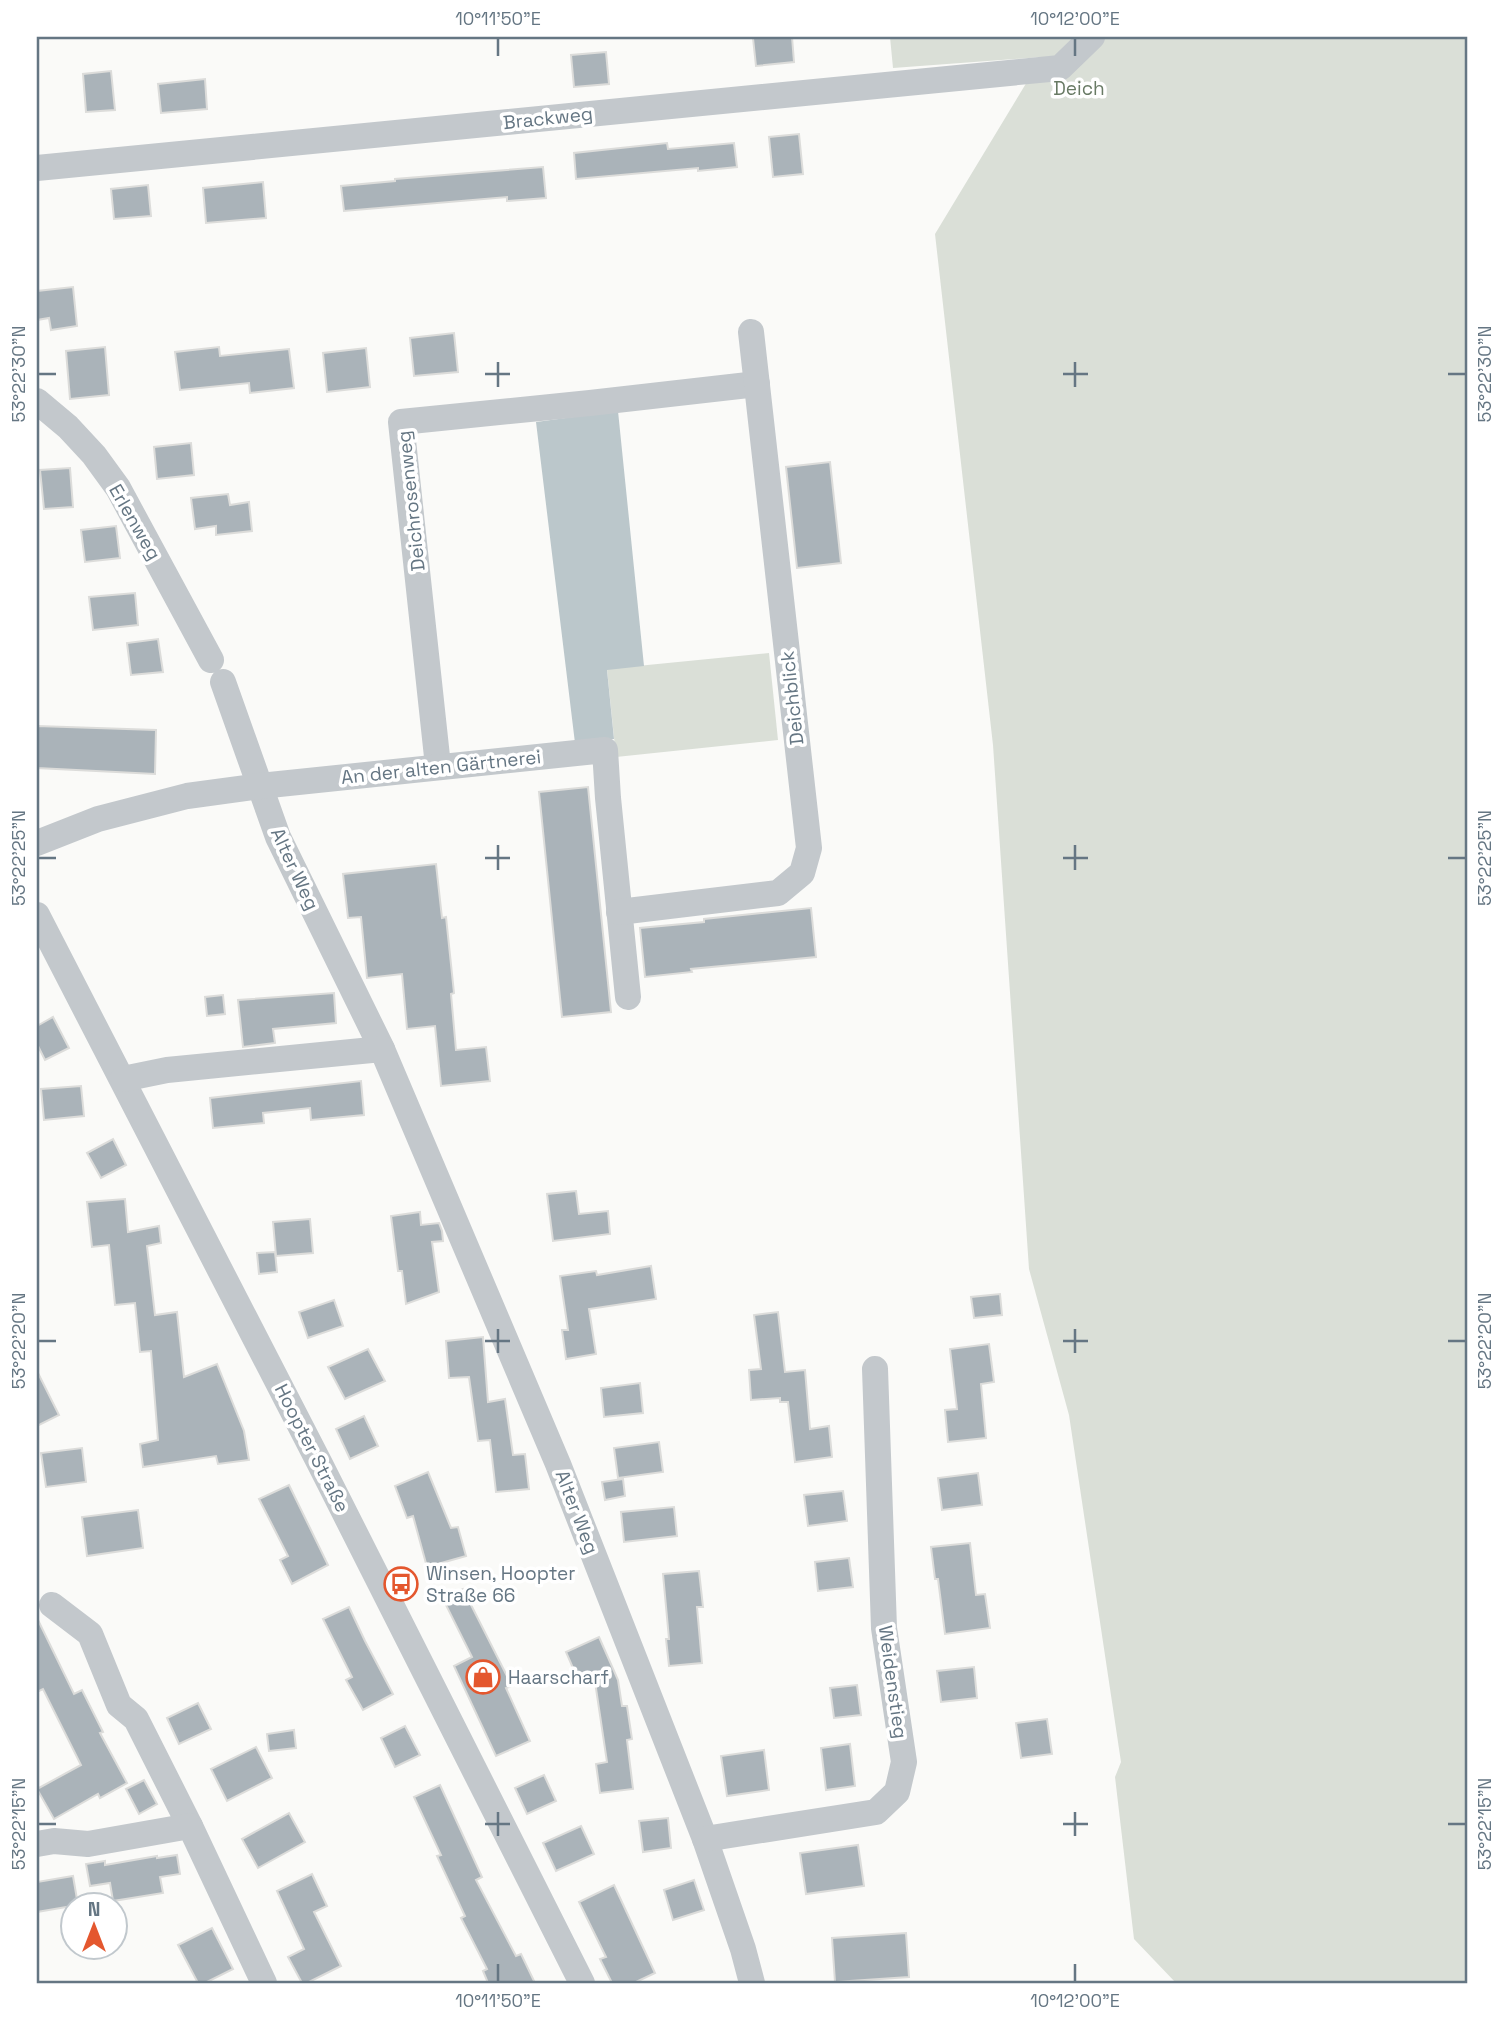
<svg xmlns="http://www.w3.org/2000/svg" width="1504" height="2020" font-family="'Space Grotesk',sans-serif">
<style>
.green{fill:#dadfd7}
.water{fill:#bbc7cb}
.building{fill:#aab3b9;stroke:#dcdcda;stroke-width:2}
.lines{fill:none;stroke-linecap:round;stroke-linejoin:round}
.minor{stroke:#c3c8cc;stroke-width:26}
.ticks{fill:none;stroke:#657683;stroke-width:2.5}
.labels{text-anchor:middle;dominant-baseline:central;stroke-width:7;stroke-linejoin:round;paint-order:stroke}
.park-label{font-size:19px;fill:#687a64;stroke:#fff}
.street-label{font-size:19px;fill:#657683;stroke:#fff}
.poi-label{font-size:19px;fill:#657683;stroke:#fff;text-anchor:start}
.neatline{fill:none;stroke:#657683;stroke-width:2.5}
.ticks-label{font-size:18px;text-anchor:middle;fill:#657683}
</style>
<rect width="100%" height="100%" fill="#fafaf8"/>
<!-- green -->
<g class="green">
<path d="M890,37h577v400l-1,2 1,10v1534h-291l-42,-44 -19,-162 6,-15 -52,-347 -40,-146 -36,-524 -58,-511 107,-177 -149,11z"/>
<path d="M769,653l9,87 -162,17 -9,-88z"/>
</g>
<!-- water -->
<path class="water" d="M618,411l26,255 -37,4 7,69 -39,4 -39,-321z"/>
<!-- building -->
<g class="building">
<path d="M792,37l2,25 -38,4 -3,-28z"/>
<path d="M606,52l3,32 -35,3 -3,-32z"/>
<path d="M111,71l4,39 -29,2 -3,-38z"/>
<path d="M205,79l2,30 -46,4 -3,-29z"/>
<path d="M799,134l4,40 -30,3 -4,-40z"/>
<path d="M667,143l1,6 66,-6 3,24 -39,4v-3l-122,11 -2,-26z"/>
<path d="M543,167l3,31 -39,3v-4l-163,14 -3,-25 54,-5v-2z"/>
<path d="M263,182l3,36 -60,5 -3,-35z"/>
<path d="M148,185l3,31 -37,3 -3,-30z"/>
<path d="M73,287l4,39 -26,4 -2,-12 -12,2v-29z"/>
<path d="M454,333l4,39 -44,4 -4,-38z"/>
<path d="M105,347l4,48 -39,4 -4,-48z"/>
<path d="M219,347l1,9 69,-7 5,39 -44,5 -1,-10 -69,7 -5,-38z"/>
<path d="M366,348l4,39 -43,5 -4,-39z"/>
<path d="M191,443l3,32 -37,4 -3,-32z"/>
<path d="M830,462l11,101 -44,5 -11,-101z"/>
<path d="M70,468l3,39 -29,2 -4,-39z"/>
<path d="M228,494l2,11 19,-3 3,29 -36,4v-9l-21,3 -4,-31z"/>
<path d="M116,526l4,32 -35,4 -4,-32z"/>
<path d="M135,593l3,32 -45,5 -4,-33z"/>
<path d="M158,639l5,33 -32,3 -4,-32z"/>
<path d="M37,726l119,4 -1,44 -118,-6z"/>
<path d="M588,787l23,225 -49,5 -23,-225z"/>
<path d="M436,864l6,54 4,-1 8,76 -3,1 5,56 30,-3 4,34 -49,5 -6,-60 -28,3 -5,-55 -35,4 -6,-61 -13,1 -5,-44z"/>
<path d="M811,908l5,49 -125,12 1,3 -47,5 -5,-49 64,-6v-3z"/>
<path d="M334,993l2,30 -63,6 2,14 -32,4 -5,-47z"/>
<path d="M223,995l2,19 -18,2 -2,-19z"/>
<path d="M53,1017l16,31 -24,12 -8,-16v-18z"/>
<path d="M361,1081l3,34 -53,5 -1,-12 -47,5 1,10 -51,5 -3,-30z"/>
<path d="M81,1086l3,30 -40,4 -3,-31z"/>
<path d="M113,1139l13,26 -25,13 -14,-25z"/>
<path d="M576,1191l3,23 29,-3 2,23 -57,7 -6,-47z"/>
<path d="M125,1199l3,33 31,-6 2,17 -14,3 8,69 22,-3 7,65 33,-13 27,67 5,29 -31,4 -2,-8 -73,11 -3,-23 18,-4 -7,-89 -11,1 -5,-49 -20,2 -6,-60 -17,2 -5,-45z"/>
<path d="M420,1212l1,13 18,-2 3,8 1,10 -11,1 7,50 -33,12 -4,-33h-4l-7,-55z"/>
<path d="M310,1219l3,34 -37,3 -3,-34z"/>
<path d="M275,1252l2,20 -18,2 -2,-21z"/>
<path d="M651,1266l5,33 -67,10 7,45 -30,5 -4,-29h6l-8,-54 36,-5 1,4z"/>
<path d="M1000,1294l2,21 -28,3 -3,-21z"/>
<path d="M334,1300l9,26 -35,12 -9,-26z"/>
<path d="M778,1312l7,60 20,-2 5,59 19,-3 3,31 -37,5 -7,-60h-8v-4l-29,2 -2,-30 12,-1 -7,-54z"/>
<path d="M483,1337l5,65 17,-3 8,56 12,-1 4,35 -33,3 -6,-52 -12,1 -9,-64 -20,1 -3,-37z"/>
<path d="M989,1344l5,38 -13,2 5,54 -38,4 -3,-32 12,-1 -7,-60z"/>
<path d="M368,1349l17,32 -40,18 -17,-32z"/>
<path d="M37,1371l22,44 -22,11z"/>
<path d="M640,1383l3,30 -39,4 -3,-29z"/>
<path d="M364,1416l14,30 -28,13 -14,-30z"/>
<path d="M659,1442l4,30 -45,6 -4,-30z"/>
<path d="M82,1448l4,34 -40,5 -5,-34z"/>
<path d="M428,1472l23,56 7,-1 8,29 -39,11 -14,-51 -6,2 -12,-32z"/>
<path d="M978,1473l4,32 -40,5 -4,-32z"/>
<path d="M623,1479l2,17 -20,4 -3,-18z"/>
<path d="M289,1485l39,80 -36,19 -12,-24 8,-4 -29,-57z"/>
<path d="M843,1491l4,30 -39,5 -4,-31z"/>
<path d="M674,1507l3,29 -53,6 -3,-30z"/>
<path d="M138,1510l5,38 -56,8 -5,-39z"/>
<path d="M970,1543l6,52 9,-1 5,34 -45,6 -7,-55h-3l-4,-32z"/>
<path d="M849,1558l4,29 -35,4 -3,-29z"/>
<path d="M699,1571l4,36h-6l5,56 -33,3 -3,-27h3l-6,-65z"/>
<path d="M463,1589l49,97 -6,2 24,53 -34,15 -42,-90 18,-9 -29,-58z"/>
<path d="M349,1607l16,34 28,53 -30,16 -17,-30 6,-3 -29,-58z"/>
<path d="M37,1618l37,76 8,-4 21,42 -3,1 27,50 -27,15 -2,-4 -44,25 -17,-30 44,-24 -38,-76 -6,3z"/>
<path d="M599,1637l19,43 4,26h5l5,33 -5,1 6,49 -33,4 -4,-29 11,-2 -13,-87 -15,7 -13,-30z"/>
<path d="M974,1667l3,31 -36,4 -4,-31z"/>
<path d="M857,1685l4,30 -27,3 -4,-30z"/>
<path d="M198,1703l13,26 -32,15 -12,-26z"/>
<path d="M1047,1719l5,35 -31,4 -5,-35z"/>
<path d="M405,1726l15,29 -25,12 -14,-29z"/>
<path d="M294,1730l2,18 -27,3 -2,-17z"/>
<path d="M850,1744l5,42 -29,4 -5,-42z"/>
<path d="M256,1747l16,31 -45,23 -16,-32z"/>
<path d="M764,1750l5,40 -42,6 -6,-40z"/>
<path d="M544,1775l12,26 -29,13 -12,-26z"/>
<path d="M144,1780l13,24 -18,10 -13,-25z"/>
<path d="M440,1785l42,92 -6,3 40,76 5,-2 14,29h-47l-5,-12 4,-2 -26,-51 4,-2 -28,-60 4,-1 -27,-58z"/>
<path d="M289,1813l16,29 -47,26 -16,-29z"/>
<path d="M668,1818l3,30 -28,4 -4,-31z"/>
<path d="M581,1826l13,28 -38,17 -13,-28z"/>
<path d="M858,1845l6,41 -58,8 -6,-41z"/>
<path d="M177,1855l3,19 -20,3 3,16 -50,8 -3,-18 -20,3 -4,-22 19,-3v4l52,-9v2z"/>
<path d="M312,1874l15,32 -13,6 27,54 -34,17h-5l-14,-26 16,-8 -27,-58z"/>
<path d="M73,1876l5,29 -41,7v-30z"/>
<path d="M694,1880l10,30 -31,10 -9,-30z"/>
<path d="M614,1885l41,88 -21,10h-22l-12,-24 6,-2 -27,-55z"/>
<path d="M212,1928l21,41 -28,14h-7l-20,-38z"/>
<path d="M906,1933l3,44 -74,5 -3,-44z"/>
</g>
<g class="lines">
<!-- minor -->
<g class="minor">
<path d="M37,168l1023,-100 32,-31"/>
<path d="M37,401l31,26 26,28 24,33 93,172"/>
<path d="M223,682l55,155 104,212"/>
<path d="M438,766l-37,-344 189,-19 167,-19"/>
<path d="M37,843l61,-24 89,-23 73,-10 345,-36 3,48 20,199"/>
<path d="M619,912l159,-19 24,-20 7,-25 -58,-516"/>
<path d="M37,915l283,549 262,519"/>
<path d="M123,1079l44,-9 215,-21 176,415 147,375 38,110 9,34"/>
<path d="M52,1605l38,29 29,71 17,14 54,107"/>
<path d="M705,1839l171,-27 21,-20 7,-30 -20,-134 -9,-259"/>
<path d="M37,1844l17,-3 34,3 102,-18 74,157"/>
</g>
</g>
<!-- ticks -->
<path class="ticks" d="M498,38v18M1075,38v18M498,362v25M1075,362v25M38,374h18M485,374h25M1063,374h25M1448,374h18M498,845v25M1075,845v25M38,858h18M485,858h25M1063,858h25M1448,858h18M498,1329v24M1075,1329v24M38,1341h18M485,1341h25M1063,1341h25M1448,1341h18M498,1812v24M1075,1812v24M38,1824h18M485,1824h25M1063,1824h25M1448,1824h18M498,1964v18M1075,1964v18"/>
<!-- icons -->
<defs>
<symbol id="bus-ring" viewBox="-11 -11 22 22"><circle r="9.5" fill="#fff" stroke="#e4572e" stroke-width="1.5"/><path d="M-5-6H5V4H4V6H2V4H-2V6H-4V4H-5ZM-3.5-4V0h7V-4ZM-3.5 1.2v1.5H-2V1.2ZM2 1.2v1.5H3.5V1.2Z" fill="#e4572e"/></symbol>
<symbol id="shop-ring" viewBox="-11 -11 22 22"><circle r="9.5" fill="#fff" stroke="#e4572e" stroke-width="1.5"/><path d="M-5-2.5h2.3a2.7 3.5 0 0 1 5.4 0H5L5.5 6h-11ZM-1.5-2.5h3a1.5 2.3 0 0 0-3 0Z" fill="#e4572e"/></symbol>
</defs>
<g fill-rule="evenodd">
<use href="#bus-ring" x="382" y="1565" width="38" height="38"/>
<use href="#shop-ring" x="464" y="1658" width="38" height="38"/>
</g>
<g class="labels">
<!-- park labels -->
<g class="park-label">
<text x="1079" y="88">Deich</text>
</g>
<!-- street labels -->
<g class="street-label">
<text transform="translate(548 118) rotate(-6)">Brackweg</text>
<text transform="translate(411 501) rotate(-96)">Deichrosenweg</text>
<text transform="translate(135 522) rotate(60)">Erlenweg</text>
<text transform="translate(792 698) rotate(-96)">Deichblick</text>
<text transform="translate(441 767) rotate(-6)">An der alten Gärtnerei</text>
<text transform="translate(295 869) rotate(65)">Alter Weg</text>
<text transform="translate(312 1448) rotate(63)">Hoopter Straße</text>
<text transform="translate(577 1512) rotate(69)">Alter Weg</text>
<text transform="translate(893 1682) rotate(82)">Weidenstieg</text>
</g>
<!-- poi labels -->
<g class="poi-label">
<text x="426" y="1573">Winsen, Hoopter<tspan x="426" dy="22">Straße 66</tspan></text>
<text x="508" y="1677">Haarscharf</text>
</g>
</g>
<!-- border -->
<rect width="1504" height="2020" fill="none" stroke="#ffffff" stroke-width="77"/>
<!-- north arrow -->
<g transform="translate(94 1926)"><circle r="33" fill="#ffffff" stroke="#c1c8cd" stroke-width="2"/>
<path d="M0-5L12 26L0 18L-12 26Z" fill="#e4572e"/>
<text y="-10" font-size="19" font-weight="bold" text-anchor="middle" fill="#657683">N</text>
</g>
<rect x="38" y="38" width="1428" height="1944" class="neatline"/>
<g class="ticks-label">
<text x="498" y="25">10°11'50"E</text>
<text x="1075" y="25">10°12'00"E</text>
<text transform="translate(19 374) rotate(-90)" y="6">53°22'30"N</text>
<text transform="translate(1485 374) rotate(-90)" y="6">53°22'30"N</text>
<text transform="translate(19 858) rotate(-90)" y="6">53°22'25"N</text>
<text transform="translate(1485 858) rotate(-90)" y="6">53°22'25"N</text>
<text transform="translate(19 1341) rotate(-90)" y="6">53°22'20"N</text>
<text transform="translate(1485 1341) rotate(-90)" y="6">53°22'20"N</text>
<text transform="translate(19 1824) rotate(-90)" y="6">53°22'15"N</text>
<text transform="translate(1485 1824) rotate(-90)" y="6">53°22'15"N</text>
<text x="498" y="2007">10°11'50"E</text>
<text x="1075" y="2007">10°12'00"E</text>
</g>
</svg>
